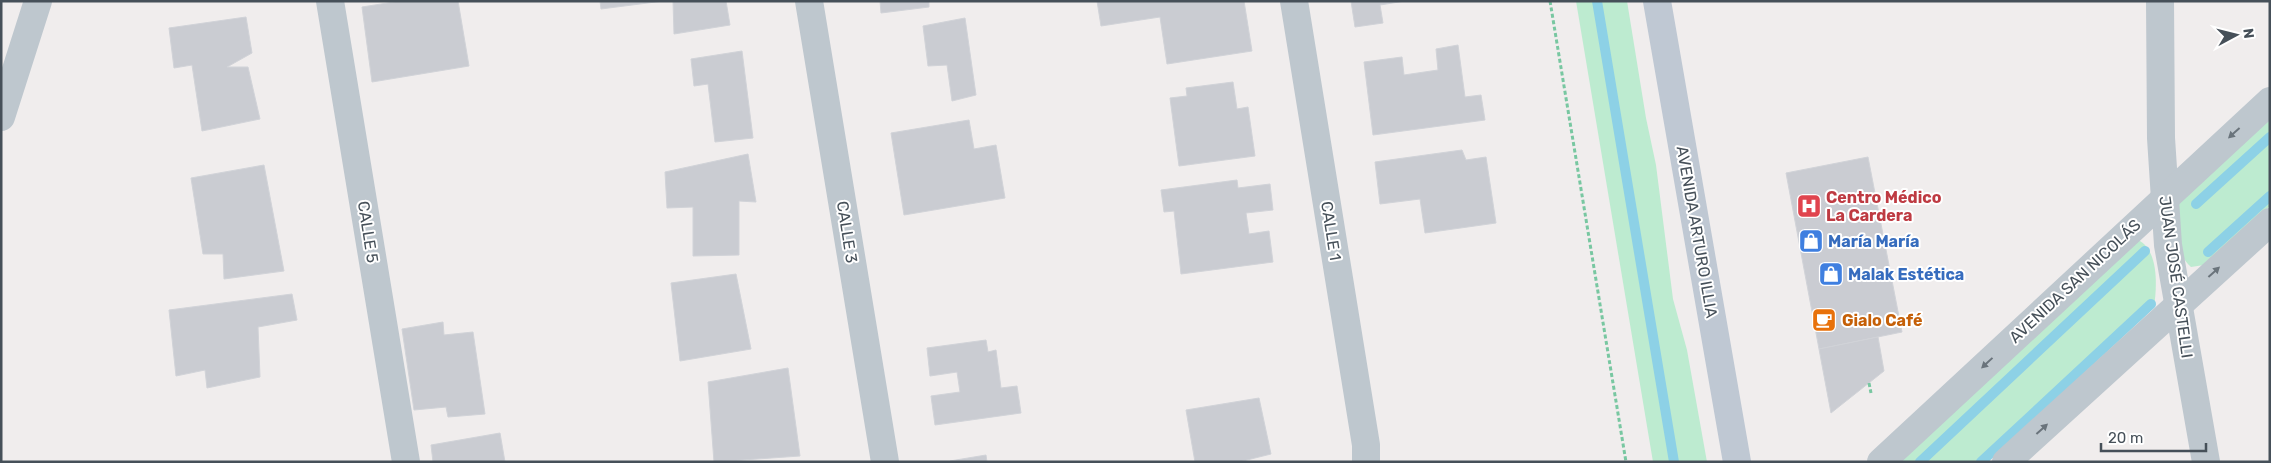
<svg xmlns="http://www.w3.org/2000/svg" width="2271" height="463" font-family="Rubik,sans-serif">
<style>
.green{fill:#bdebd0}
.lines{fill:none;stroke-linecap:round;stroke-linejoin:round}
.stream{stroke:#8dd1e6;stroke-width:10}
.building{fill:#caccd2;stroke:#d1d3d8}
.path{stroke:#78c7a1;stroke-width:3;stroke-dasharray:4 2.5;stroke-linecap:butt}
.minor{stroke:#bec7ce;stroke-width:28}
.tertiary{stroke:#bec7ce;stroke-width:28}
.secondary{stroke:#bfc8d3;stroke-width:28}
.oneway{fill:#6a747c}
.labels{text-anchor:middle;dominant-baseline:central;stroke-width:4;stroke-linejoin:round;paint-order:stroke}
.health-label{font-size:16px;font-weight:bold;fill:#be3a42;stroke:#fff;text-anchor:start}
.street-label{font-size:16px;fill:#465059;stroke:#fff}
.shop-label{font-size:16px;font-weight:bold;fill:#366cbe;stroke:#fff;text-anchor:start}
.food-label{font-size:16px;font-weight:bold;fill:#c56008;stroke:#fff;text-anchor:start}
</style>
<rect width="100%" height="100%" fill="#f0eded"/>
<!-- green -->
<g class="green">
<path d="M1576,1h51l19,117 10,47 17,134 14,51 20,112h-54z"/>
<path d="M2270,116v90l-66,59 -13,2c-19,-17 -14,-43 -12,-66z"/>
<path d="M2138,240c21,10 19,47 16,67l-167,155h-95z"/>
</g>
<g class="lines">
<!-- stream -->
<g class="stream">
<path d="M1597,1l77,461"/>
<path d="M2196,204l74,-67"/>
<path d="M2208,252l62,-56"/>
<path d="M1920,462l225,-211"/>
<path d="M1981,462l170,-158"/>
</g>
</g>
<!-- building -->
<g class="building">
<path d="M400,1h58l11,65 -97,16 -10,-75z"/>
<path d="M600,1h63l-62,8z"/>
<path d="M673,1h53l4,24 -56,9z"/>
<path d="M880,1h49v6l-48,6z"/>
<path d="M1097,1h147l8,50 -85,13 -7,-47 -59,9z"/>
<path d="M1351,1h54l-25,4 3,18 -28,4z"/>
<path d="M246,17l6,36 -25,14h21l12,52 -58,12 -10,-66 -18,3 -5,-40z"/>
<path d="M965,18l11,77 -24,6 -5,-36 -19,1 -5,-40z"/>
<path d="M1458,45l7,52 16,-2 4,25 -112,15 -9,-73 38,-5 2,18 34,-5 -2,-21z"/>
<path d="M742,51l11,87 -38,4 -7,-58 -14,2 -3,-27z"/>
<path d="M1233,82l4,27 11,-2 7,49 -76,10 -9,-68 17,-2 -1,-8z"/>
<path d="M969,120l5,29 22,-4 9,53 -101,17 -13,-82z"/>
<path d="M1462,150l4,10 20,-3 10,66 -71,10 -5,-34 -40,5 -5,-42z"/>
<path d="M748,154l8,48 -17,-1v54l-46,1v-49l-26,1 -2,-36z"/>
<path d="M1868,157l34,175 -83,17 -33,-176z"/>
<path d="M264,165l20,106 -60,8 -1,-25h-20l-12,-76z"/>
<path d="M1237,180l1,8 32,-4 3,26 -27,3 3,21 20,-3 4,31 -92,12 -7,-63 -10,1 -3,-22z"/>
<path d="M736,274l15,75 -71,12 -9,-78z"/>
<path d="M292,294l5,26 -39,7 2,50 -53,11 -2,-18 -29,6 -7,-66z"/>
<path d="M443,322l1,13 29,-3 12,82 -37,3 -2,-10 -32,3 -12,-81z"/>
<path d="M1878,337l6,34 -53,42 -12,-64z"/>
<path d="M986,340l2,12 8,-2 5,38 16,-2 4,27 -86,12 -4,-29 29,-4 -3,-20 -27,4 -3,-28z"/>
<path d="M788,368l12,88 -86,6 -6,-80z"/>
<path d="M1259,398l12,56 -32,8h-44l-9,-52z"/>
<path d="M500,433l5,29h-72l-2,-17z"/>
<path d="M986,455l1,7h-37v-1z"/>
</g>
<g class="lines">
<!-- path -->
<g class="path">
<path d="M1550,1l76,461"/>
<path d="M1869,383l2,10"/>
</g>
<!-- minor -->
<g class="minor">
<path d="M330,1l76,461"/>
<path d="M809,1l76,461"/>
<path d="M1294,1l72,444v17"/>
<path d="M2160,1l1,137 7,107 38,217"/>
<path d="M1,117l37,-116"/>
</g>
<!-- tertiary -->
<g class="tertiary">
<path d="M1881,462l389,-361"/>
<path d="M2006,462l264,-240"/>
</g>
<!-- secondary -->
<path class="secondary" d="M1657,1l80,461"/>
</g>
<!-- one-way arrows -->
<defs><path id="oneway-solid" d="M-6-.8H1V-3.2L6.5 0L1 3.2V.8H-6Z" transform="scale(1.25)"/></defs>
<g class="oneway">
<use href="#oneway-solid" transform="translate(2234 133) rotate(138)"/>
<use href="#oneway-solid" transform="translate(2214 272) rotate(-42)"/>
<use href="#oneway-solid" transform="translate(1987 363) rotate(137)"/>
<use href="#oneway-solid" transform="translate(2042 429) rotate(-42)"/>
</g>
<!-- icons -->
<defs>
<symbol id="hospital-square" viewBox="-11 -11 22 22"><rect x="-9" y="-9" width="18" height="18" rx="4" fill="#e0444e" stroke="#fff"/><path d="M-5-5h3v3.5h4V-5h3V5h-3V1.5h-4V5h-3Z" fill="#fff"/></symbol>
<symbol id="shop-square" viewBox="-11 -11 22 22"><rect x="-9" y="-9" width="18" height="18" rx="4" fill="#3f7fe0" stroke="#fff"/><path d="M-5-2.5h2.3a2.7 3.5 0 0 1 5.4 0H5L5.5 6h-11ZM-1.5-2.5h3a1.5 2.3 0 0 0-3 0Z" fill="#fff"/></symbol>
<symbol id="cafe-square" viewBox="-11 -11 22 22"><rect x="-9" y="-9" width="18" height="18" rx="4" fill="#e8710a" stroke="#fff"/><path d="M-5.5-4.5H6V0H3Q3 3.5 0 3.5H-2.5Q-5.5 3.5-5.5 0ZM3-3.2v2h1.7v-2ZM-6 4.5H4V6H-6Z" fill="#fff"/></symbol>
</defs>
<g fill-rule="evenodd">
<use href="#hospital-square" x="1795" y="192" width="28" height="28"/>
<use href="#shop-square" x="1797" y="227" width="28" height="28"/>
<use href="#shop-square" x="1817" y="260" width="28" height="28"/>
<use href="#cafe-square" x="1810" y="306" width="28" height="28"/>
</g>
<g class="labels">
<!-- health labels -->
<g class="health-label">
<text x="1826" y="197">Centro Médico<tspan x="1826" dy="18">La Cardera</tspan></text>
</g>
<!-- street labels -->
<g class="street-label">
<text transform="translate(1331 231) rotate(81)">CALLE 1</text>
<text transform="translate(368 232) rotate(81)">CALLE 5</text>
<text transform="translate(847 232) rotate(81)">CALLE 3</text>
<text transform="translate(1697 232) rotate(80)">AVENIDA ARTURO ILLIA</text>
<text transform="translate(2176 277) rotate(82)">JUAN JOSÉ CASTELLI</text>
<text transform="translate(2075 281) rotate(-43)">AVENIDA SAN NICOLÁS</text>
</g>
<!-- shop labels -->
<g class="shop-label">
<text x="1828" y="241">María María</text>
<text x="1848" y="274">Malak Estética</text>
</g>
<!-- food labels -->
<g class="food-label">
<text x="1842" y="320">Gialo Café</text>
</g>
</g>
<!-- border -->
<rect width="2271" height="463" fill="none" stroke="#465059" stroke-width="5"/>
<!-- north arrow -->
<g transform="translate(2236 35) rotate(83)" stroke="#ffffff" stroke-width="4" paint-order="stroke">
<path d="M0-4L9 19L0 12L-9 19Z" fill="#465059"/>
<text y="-8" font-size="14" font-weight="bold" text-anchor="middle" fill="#465059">N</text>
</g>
<!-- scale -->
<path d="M2101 443v8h105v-8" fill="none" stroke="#465059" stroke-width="2.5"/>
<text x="2108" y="443" font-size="15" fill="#465059" stroke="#ffffff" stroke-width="4" paint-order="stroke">20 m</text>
</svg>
